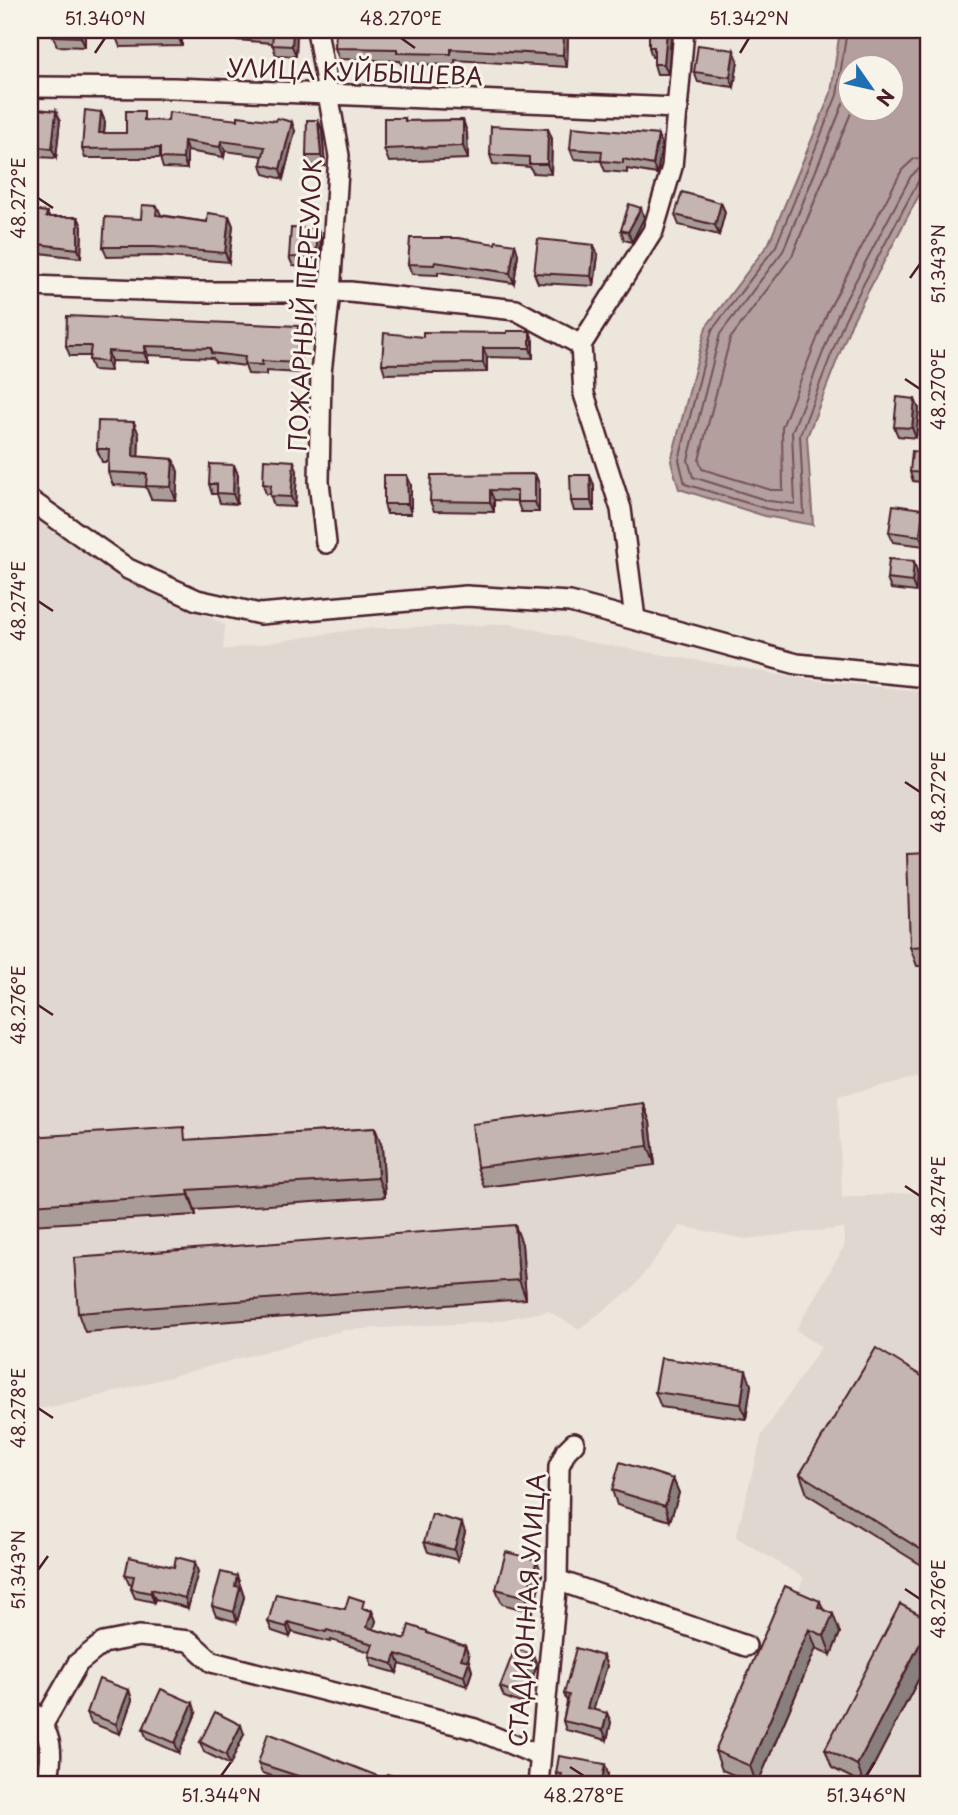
<svg xmlns="http://www.w3.org/2000/svg" width="958" height="1815" font-family="'Playpen Sans',sans-serif">
<style>
.built{fill:#e0d7d0}
.water{fill:#b39f9d;stroke:#896c6f;stroke-width:2;fill-rule:evenodd}
.lines{fill:none;stroke-linecap:round;stroke-linejoin:round}
.shore{stroke:#745259;stroke-width:2}
.minor-casing{stroke:#4a1f2b;stroke-width:24}
.minor{stroke:#f7f3e8;stroke-width:19}
.wall{fill:#a99c97;stroke:#4a1f2b;stroke-width:2}
.shaded-wall{fill:#897f7b;stroke:#4a1f2b;stroke-width:2}
.building{fill:#c4b5b0;stroke:#4a1f2b;stroke-width:2}
.ticks{fill:none;stroke:#4a1f2b;stroke-width:2.5}
.labels{text-anchor:middle;dominant-baseline:central;stroke-width:6;stroke-linejoin:round;paint-order:stroke}
.street-label{font-size:24px;fill:#4a1f2b;stroke:#f7f3e8}
.neatline{fill:none;stroke:#4a1f2b;stroke-width:2.5}
.ticks-label{font-size:18px;text-anchor:middle;fill:#4a1f2b}
</style>
<rect width="100%" height="100%" fill="#ece6dd"/>
<filter id="ink" filterUnits="userSpaceOnUse"><feTurbulence type="fractalNoise" baseFrequency=".0143" numOctaves="2"/><feDisplacementMap in="SourceGraphic" scale="14" xChannelSelector="R" yChannelSelector="G"/><feConvolveMatrix kernelMatrix="1 2 1 2 8 2 1 2 1" color-interpolation-filters="sRGB"/></filter>
<g filter="url(#ink)">
<!-- built -->
<path class="built" d="M30,514l60,43 135,68 -2,25 135,-21 153,-5 77,18 217,37 123,13v383l-90,21 4,102 86,-7v594h-195l3,-8 -14,-7 82,-192 -68,-41 26,-102 59,-88 -25,-17 49,-85 -2,-17 -97,11 -66,-13 -47,62 -54,41 -31,-18 -58,11 -145,8 -273,73 -42,7z"/>
<!-- water -->
<path class="water" d="M840,30h88v148l-76,144 -45,115 6,88 -48,-9 -86,-27 -8,-28 35,-134 63,-84 62,-150zM850,66h42v42h-42z"/>
<g class="lines">
<!-- shore -->
<g class="shore">
<path d="M847,30l-10,65 -61,151 -64,84 -33,130 6,24 82,25 37,5 -4,-79 45,-116 74,-139 9,-4"/>
<path d="M850,75l-5,24 -62,152 -63,83 -32,126 5,17 76,24 26,3 -3,-72 45,-116 74,-140 8,-7 9,-2"/>
<path d="M853,108l-61,148 -62,83 -31,121 3,9 69,21h12l-1,-63 46,-116 74,-141 12,-11 14,-2"/>
</g>
<defs>
<g id="minor">
<path d="M317,30l22,126 -9,136 -9,81 -2,109 7,61"/>
<path d="M30,87l144,1 504,20"/>
<path d="M30,286l169,6h151l166,18 65,35"/>
<path d="M30,500l98,69 69,31 63,14 206,-18 104,6 227,62 131,13"/>
<path d="M635,619l-14,-110 -37,-115 -3,-49 72,-114 19,-64 12,-137"/>
<path d="M557,1580l189,66"/>
<path d="M30,1709c24,27 23,42 17,76"/>
<path d="M43,1724l35,-61 25,-20 36,-7 50,5 23,21 263,67 65,27"/>
<path d="M538,1785l19,-205 2,-114 7,-15 8,-8"/>
</g>
</defs>
<!-- minor casing -->
<use href="#minor" class="minor-casing"/>
<!-- minor -->
<use href="#minor" class="minor"/>
</g>
<!-- wall -->
<g class="wall">
<path d="M53,30h32v17l-28,-1 -4,-10z"/>
<path d="M182,30v16l-62,1 -4,-10z"/>
<path d="M233,30h64l-1,26 -20,-1 -4,-12 -35,-3z"/>
<path d="M336,30h230l2,5 -1,32 -112,-7v5l-54,-1 -1,-3 -61,-2 -4,-11z"/>
<path d="M649,30h19l3,7 -3,37h-11l-3,-10v-7h-2l-3,-10z"/>
<path d="M738,60l-4,27 -36,-5 -4,-10z"/>
<path d="M56,111l4,9 -4,38 -19,-1 -3,-10z"/>
<path d="M101,112l4,10 -1,11h22l21,-12 148,10 -12,48 -19,-5 -3,-10 2,-8 -38,-5 -1,6 -37,-6v18l-24,-1 -3,-10h-75l-3,-9z"/>
<path d="M405,118l1,3 57,-1 4,13 1,26 -79,3 -5,-13z"/>
<path d="M318,120l4,10 3,36 -16,-1 -3,-9z"/>
<path d="M548,129l4,10 -1,35 -18,-1 -3,-6 -37,-3 -3,-9z"/>
<path d="M662,145l-5,29 -30,-5v4l-22,-2 -4,-10 -27,-2 -4,-10z"/>
<path d="M721,203l4,9 -6,23 -40,-10 -4,-10z"/>
<path d="M157,206l4,9 46,7 22,-6 4,10 -4,36 -71,-6 -51,1 -4,-10 38,-28z"/>
<path d="M641,208l3,10 -12,24 -8,-2 -3,-10z"/>
<path d="M47,212l2,5h29l4,10 -1,31 -49,-6 -2,-4v-26z"/>
<path d="M321,239l-2,29 -26,-2 -4,-9z"/>
<path d="M518,254l-4,29 -76,-11v3l-26,-1 -4,-10z"/>
<path d="M598,255l-4,31 -56,-3 -4,-10z"/>
<path d="M928,322v18l-4,-12z"/>
<path d="M530,331l3,10v17l-46,-1v15l-102,2 -3,-10 41,-27 84,-4z"/>
<path d="M302,336l-2,37 -34,-2v4l-18,-1 -3,-8 -30,-4 -2,-4 -65,-3v7l-37,-1 -1,10 -17,-1 -4,-10 1,-4h-20l-4,-10z"/>
<path d="M919,409l-3,29 -18,-2 -4,-9z"/>
<path d="M139,435l-1,22 35,2 5,13 -2,28 -25,-1 -5,-12 -33,-2 -5,-13 1,-10h-7l-5,-13z"/>
<path d="M928,453v30l-15,-2 -3,-9z"/>
<path d="M234,465l4,10 -1,29 -17,-1 -3,-9h-5l-3,-10z"/>
<path d="M297,471l-2,36 -21,-1 -4,-12h-4l-3,-10z"/>
<path d="M535,474l4,10v28h-18l-4,-11 -23,-1v12l-60,-1 -4,-10z"/>
<path d="M411,485v29h-24l-3,-10z"/>
<path d="M594,485v26h-20l-3,-10z"/>
<path d="M923,509l4,9 -3,28 -31,-4 -4,-10z"/>
<path d="M917,571l-1,21 -25,-3 -4,-10z"/>
<path d="M928,853v113h-11l-7,-19z"/>
<path d="M643,1103l7,19 5,43 -171,22 -7,-20z"/>
<path d="M375,1128l7,19 3,50 -190,13 1,5 -166,10v-88l159,3z"/>
<path d="M522,1244l4,55 -441,33 -7,-19z"/>
<path d="M30,1276l2,6 4,51h-6z"/>
<path d="M928,1380v189l-121,-75 -7,-20z"/>
<path d="M751,1385l-5,34 -85,-12 -6,-15z"/>
<path d="M673,1479l6,14 -9,28 -53,-16 -5,-15z"/>
<path d="M465,1532l-7,28 -30,-8 -4,-10z"/>
<path d="M198,1572l-10,36 -33,-9 -1,3 -19,-4 -4,-9 1,-4 -3,-1 -4,-9z"/>
<path d="M542,1575l-10,37 -30,-8 -6,-15z"/>
<path d="M237,1576l7,21 -7,25 -21,-6 -4,-10z"/>
<path d="M820,1601l3,8 17,24 -9,22 -15,-7 -59,137 -35,-15 -7,-19z"/>
<path d="M345,1609h22l5,2 4,10 -3,8 32,10 22,-8 1,3 37,12 4,10 -2,5h2l3,10 -5,15 -67,-22 -3,9 -25,-7 -3,-10 1,-4 -39,-12 -1,2 -38,-10 -2,5 -18,-6 -4,-9z"/>
<path d="M928,1619v42l-64,123 -32,-16 -7,-19z"/>
<path d="M533,1655l4,10 -14,39 -19,-7 -4,-10z"/>
<path d="M603,1656l4,10 -14,43 18,13 -4,18 -41,-10 -3,-9 4,-19 -3,-8z"/>
<path d="M129,1690l3,10 -12,34 -29,-11 -4,-10z"/>
<path d="M196,1713l-17,40 -32,-14 -4,-10z"/>
<path d="M244,1734l-14,31 -26,-13 -4,-10z"/>
<path d="M258,1763l127,16 32,5 1,1h-118l-38,-12z"/>
<path d="M556,1773l52,1 -2,11h-47l1,-2z"/>
</g>
<!-- shaded-wall -->
<g class="shaded-wall">
<path d="M81,30h4v17l-4,-10z"/>
<path d="M178,30h4v16l-4,-10z"/>
<path d="M293,30h4l-1,26 -4,-10z"/>
<path d="M564,30h2l2,5 -1,32 -4,-12z"/>
<path d="M667,30h1l3,7 -3,37 -4,-10z"/>
<path d="M734,50l4,10 -4,27 -4,-10z"/>
<path d="M56,111l4,9 -4,38 -4,-9z"/>
<path d="M101,112l4,10 -2,21 -4,-10z"/>
<path d="M318,120l4,10 3,36 -4,-10z"/>
<path d="M463,120l4,13 1,26 -5,-13z"/>
<path d="M292,122l3,9 -12,48 -3,-10z"/>
<path d="M548,129l4,10 -1,35 -4,-10z"/>
<path d="M658,135l4,10 -5,29 -4,-9z"/>
<path d="M184,141l3,10v18l-4,-10z"/>
<path d="M221,141l4,10 -1,6 -4,-10z"/>
<path d="M721,203l4,9 -6,23 -4,-10z"/>
<path d="M641,208l3,10 -12,24 -4,-10z"/>
<path d="M229,216l4,10 -4,36 -4,-9z"/>
<path d="M78,217l4,10 -1,31 -3,-9z"/>
<path d="M318,229l3,10 -2,29 -3,-10z"/>
<path d="M515,244l3,10 -4,29 -4,-10z"/>
<path d="M594,245l4,10 -4,31 -3,-10z"/>
<path d="M298,326l4,10 -2,37 -3,-10z"/>
<path d="M530,331l3,10v17l-3,-10z"/>
<path d="M145,346l3,9v7l-4,-9z"/>
<path d="M483,348l4,9v15l-4,-9z"/>
<path d="M108,351l3,10 -1,10 -3,-9z"/>
<path d="M915,399l4,10 -3,29 -4,-10z"/>
<path d="M134,422l5,13 -1,34 -5,-13z"/>
<path d="M173,459l5,13 -2,28 -5,-13z"/>
<path d="M294,461l3,10 -2,36 -4,-10z"/>
<path d="M234,465l4,10 -1,29 -4,-10z"/>
<path d="M535,474l4,10v28l-4,-10z"/>
<path d="M407,475l4,10v29l-3,-10z"/>
<path d="M590,475l4,10v26l-3,-10z"/>
<path d="M490,490l4,10v12l-4,-10z"/>
<path d="M923,509l4,9 -3,28 -4,-10z"/>
<path d="M914,561l3,10 -1,21 -4,-10z"/>
<path d="M643,1103l7,19 5,43 -7,-19z"/>
<path d="M375,1128l7,19 3,50 -7,-19z"/>
<path d="M188,1190l7,20 1,5 -7,-20z"/>
<path d="M515,1225l7,19 4,55 -7,-19z"/>
<path d="M30,1276l2,6 4,51 -6,-18z"/>
<path d="M746,1370l5,15 -5,34 -5,-15z"/>
<path d="M673,1479l6,14 -9,28 -5,-15z"/>
<path d="M462,1523l3,9 -7,28 -4,-10z"/>
<path d="M537,1560l5,15 -10,37 -6,-15z"/>
<path d="M195,1562l3,10 -10,36 -3,-10z"/>
<path d="M237,1576l7,21 -7,25 -3,-10 1,-26z"/>
<path d="M151,1589l4,10 -1,3 -3,-9z"/>
<path d="M372,1611l4,10 -5,16 -4,-10z"/>
<path d="M833,1614l7,19 -9,22 -7,-19z"/>
<path d="M288,1622l4,10 -2,5 -3,-10z"/>
<path d="M809,1629l7,19 -59,137 -7,-19z"/>
<path d="M927,1630l1,3v28l-64,123 -7,-19z"/>
<path d="M465,1646l4,10 -4,13 -4,-10z"/>
<path d="M396,1654l4,10 -3,9 -4,-9z"/>
<path d="M533,1655l4,10 -14,39 -4,-10z"/>
<path d="M603,1656l4,10 -16,52 -4,-10z"/>
<path d="M469,1661l3,10 -5,15 -3,-10z"/>
<path d="M129,1690l3,10 -12,34 -4,-10z"/>
<path d="M193,1703l3,10 -17,40 -4,-10z"/>
<path d="M607,1713l4,9 -4,18 -4,-10z"/>
<path d="M241,1725l3,9 -14,31 -4,-10z"/>
<path d="M605,1764l3,10 -2,11h-3l-1,-4z"/>
</g>
<!-- building -->
<g class="building">
<path d="M53,30h28v7l-28,-1z"/>
<path d="M116,30h62v6l-62,1z"/>
<path d="M233,30h60l-1,16 -20,-1 1,-12z"/>
<path d="M336,30h228l-1,25 -112,-6v5l-54,-1v-4l-62,-1z"/>
<path d="M649,30h18l-3,34h-10v-17h-5z"/>
<path d="M698,45l36,5 -4,27 -36,-5z"/>
<path d="M37,109l19,2 -4,38 -18,-2z"/>
<path d="M85,110l16,2 -2,21h27v-22h18v9l24,1 1,-9 69,8v-4l38,5 1,-3 15,4 -12,47 -19,-5 4,-17 -44,-6 -1,6 -36,-6 -1,18 -23,-1v-10l-78,1z"/>
<path d="M384,118h21v3l58,-1v26l-79,3z"/>
<path d="M307,120h11l3,36h-15z"/>
<path d="M491,126l57,3 -1,35h-18v-7l-39,-2z"/>
<path d="M572,127l86,8 -5,30 -30,-6v4l-22,-2 1,-10 -32,-2z"/>
<path d="M682,192l39,11 -6,22 -40,-10z"/>
<path d="M629,204l12,4 -13,24 -7,-2z"/>
<path d="M142,205l15,1 -1,9 51,7 1,-9 21,3 -4,37 -70,-6h-52l2,-30 36,2z"/>
<path d="M31,210l16,2 -1,5h32v32l-48,-6z"/>
<path d="M291,228l27,1 -2,29 -27,-1z"/>
<path d="M410,238h48l37,6 1,-3 19,3 -5,29 -75,-11 -1,3 -26,-1z"/>
<path d="M538,239l56,6 -3,31 -57,-3z"/>
<path d="M67,316l231,10 -1,37 -35,-2v4l-18,-1 1,-7 -34,-4v-5l-66,-2 -1,7 -36,-2 -1,11 -18,-2 2,-14h-25z"/>
<path d="M928,322v9l-4,-3z"/>
<path d="M507,331h23v17h-47v15l-101,1 2,-31 39,4v-5l84,1z"/>
<path d="M897,397l18,2 -3,29 -18,-1z"/>
<path d="M98,421l36,1 -1,34 40,3 -2,28 -25,-1 1,-12 -39,-2 1,-23h-12z"/>
<path d="M912,451l16,2v20l-18,-1z"/>
<path d="M264,459l30,2 -3,36 -21,-1 1,-11 -8,-1z"/>
<path d="M210,464l24,1 -1,29 -16,-1v-9h-8z"/>
<path d="M535,474v28h-18v-11l-27,-1v12l-60,-1 1,-26z"/>
<path d="M384,475h23l1,29h-24z"/>
<path d="M570,475h20l1,26h-20z"/>
<path d="M893,505l30,4 -3,27 -31,-4z"/>
<path d="M889,559l25,2 -2,21 -25,-3z"/>
<path d="M928,853v93l-18,1 -3,-93z"/>
<path d="M643,1103l5,43 -171,21 -5,-43z"/>
<path d="M184,1127l1,13 190,-12 3,50 -190,12 1,5 -159,10v-68z"/>
<path d="M515,1225l4,55 -441,33 -4,-55z"/>
<path d="M876,1348l52,32v174l-128,-80z"/>
<path d="M661,1358l85,12 -5,34 -86,-12z"/>
<path d="M620,1462l53,17 -8,27 -53,-16z"/>
<path d="M432,1514l30,9 -8,27 -30,-8z"/>
<path d="M506,1552l31,8 -11,37 -30,-8z"/>
<path d="M129,1557l45,10 2,-10 19,5 -10,36 -34,-9v4l-20,-4 3,-13 -9,-1z"/>
<path d="M221,1572l16,4 -2,10 5,1 -6,25 -22,-6z"/>
<path d="M785,1586l35,15 -2,6 15,7 -9,22 -15,-7 -59,137 -35,-15z"/>
<path d="M276,1594l69,15 4,-13 15,5 -2,7 10,3 -5,16 38,12 4,-14 18,6v2l38,13 -4,13 8,2 -5,15 -68,-22 -3,10 -24,-8 4,-12 -46,-14 -1,2 -38,-10 -1,5 -19,-5z"/>
<path d="M900,1604l28,15v12l-1,-1 -70,135 -32,-16z"/>
<path d="M515,1648l18,7 -14,39 -19,-7z"/>
<path d="M576,1648l27,8 -16,52 20,5 -4,17 -40,-9 6,-26 -5,-1z"/>
<path d="M99,1679l30,11 -13,34 -29,-11z"/>
<path d="M161,1689l32,14 -18,40 -32,-14z"/>
<path d="M215,1712l26,13 -15,30 -26,-13z"/>
<path d="M268,1733l117,46 2,-5 30,10v1h-98l-18,-8 -43,-14z"/>
<path d="M559,1756l46,8 -3,17 -7,-1 -2,5h-34l3,-11 -6,-1z"/>
</g>
</g>
<!-- ticks -->
<path class="ticks" d="M401,38l14,10M95,53l10,-15M740,53l9,-15M38,198l15,10M910,278l10,-14M905,379l15,10M38,601l15,10M905,782l15,10M38,1005l15,10M905,1186l15,10M38,1408l15,10M38,1570l10,-14M905,1589l15,10M570,1767l14,9M221,1776l10,-14M866,1776l9,-14"/>
<g class="labels">
<!-- street labels -->
<g class="street-label">
<text transform="translate(355 71) rotate(2)">УЛИЦА КУЙБЫШЕВА</text>
<text transform="translate(304 305) rotate(-87)">ПОЖАРНЫЙ ПЕРЕУЛОК</text>
<text transform="translate(526 1610) rotate(-86)">СТАДИОННАЯ УЛИЦА</text>
</g>
</g>
<!-- margin -->
<rect width="958" height="1815" fill="none" stroke="#f7f3e8" stroke-width="77"/>
<!-- north arrow -->
<g transform="translate(871 88) rotate(124)"><circle r="33" fill="#f7f3e8" stroke="#b29e9c" stroke-width="2"/>
<path d="M0-5L12 26L0 18L-12 26Z" fill="#1f6fb2"/>
<text y="-10" font-size="19" font-weight="bold" text-anchor="middle" fill="#4a1f2b">N</text>
</g>
<rect x="38" y="38" width="882" height="1738" class="neatline"/>
<g class="ticks-label">
<text x="105" y="25">51.340°N</text>
<text x="401" y="25">48.270°E</text>
<text x="749" y="25">51.342°N</text>
<text transform="translate(19 198) rotate(-90)" y="6">48.272°E</text>
<text transform="translate(939 264) rotate(-90)" y="6">51.343°N</text>
<text transform="translate(939 389) rotate(-90)" y="6">48.270°E</text>
<text transform="translate(19 601) rotate(-90)" y="6">48.274°E</text>
<text transform="translate(939 792) rotate(-90)" y="6">48.272°E</text>
<text transform="translate(19 1005) rotate(-90)" y="6">48.276°E</text>
<text transform="translate(939 1196) rotate(-90)" y="6">48.274°E</text>
<text transform="translate(19 1408) rotate(-90)" y="6">48.278°E</text>
<text transform="translate(19 1570) rotate(-90)" y="6">51.343°N</text>
<text transform="translate(939 1599) rotate(-90)" y="6">48.276°E</text>
<text x="221" y="1802">51.344°N</text>
<text x="584" y="1802">48.278°E</text>
<text x="866" y="1802">51.346°N</text>
</g>
</svg>
